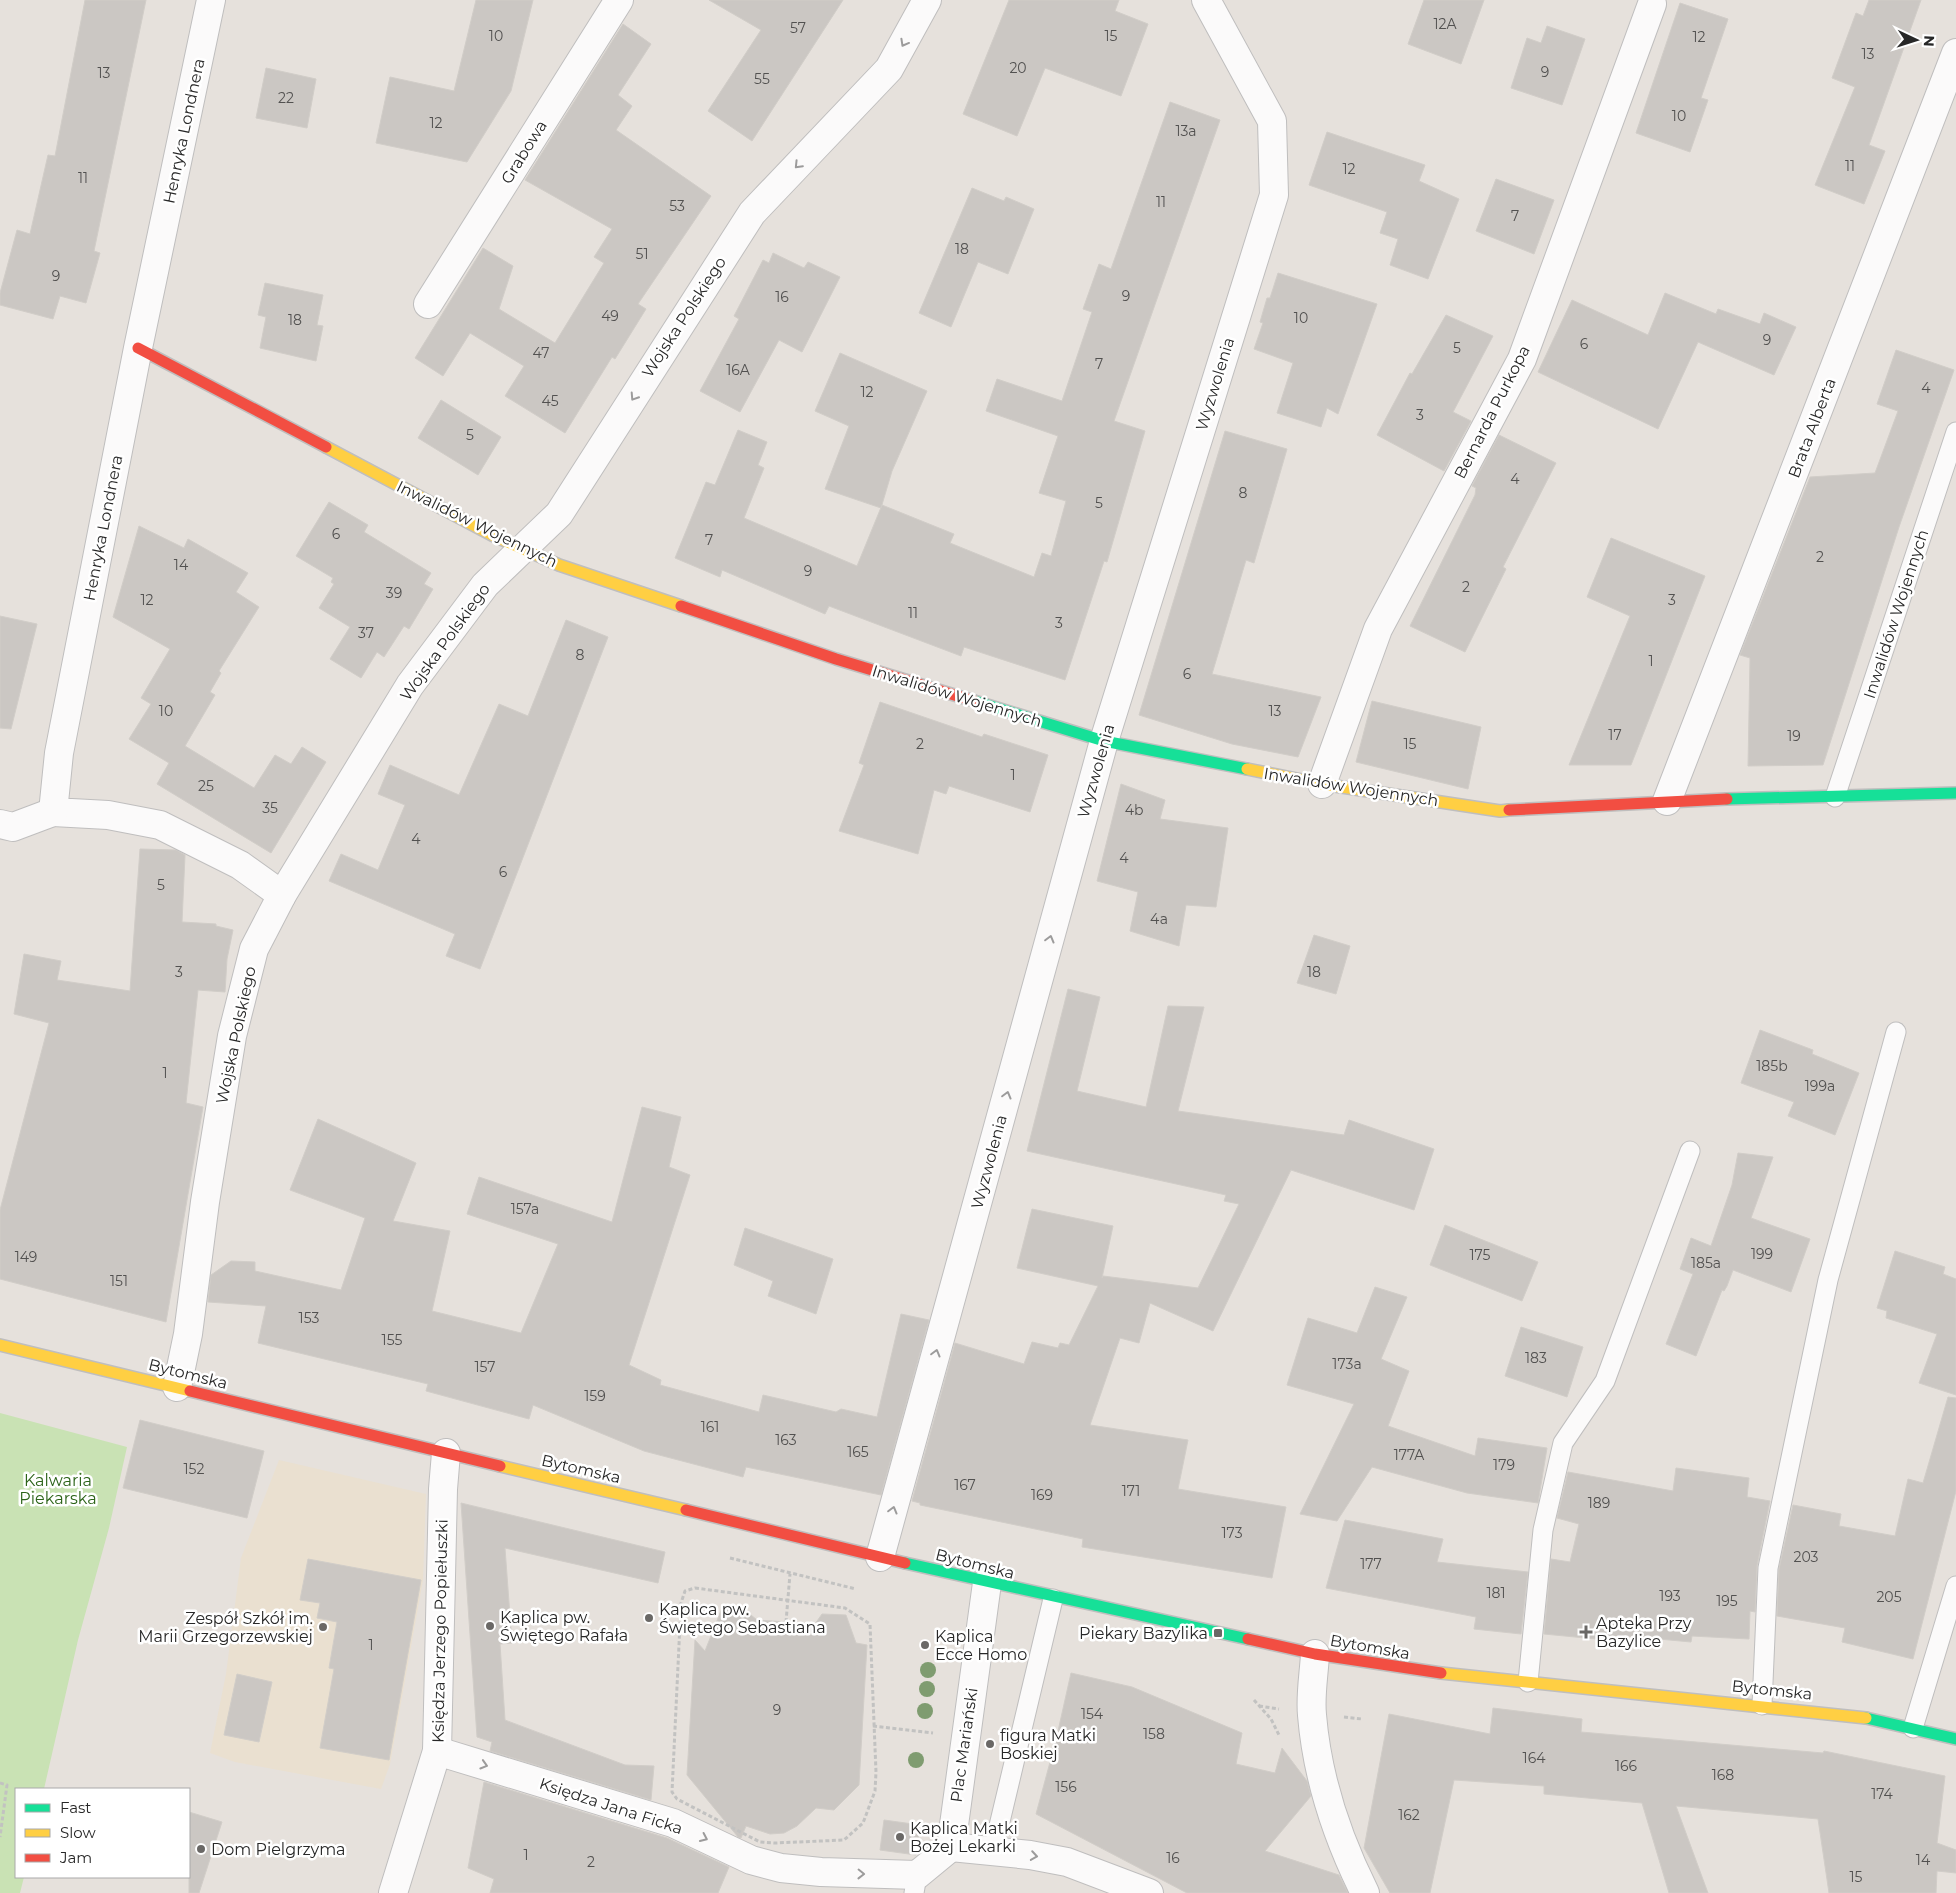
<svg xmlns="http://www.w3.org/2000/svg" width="1956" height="1893" font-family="Montserrat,sans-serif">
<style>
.education{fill:#eae0d0}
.green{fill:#c9e2b4}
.building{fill:#cbc7c3;stroke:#d1cdc8}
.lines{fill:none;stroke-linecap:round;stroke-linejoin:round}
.lane-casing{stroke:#bfbebe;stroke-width:21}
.street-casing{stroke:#bfbebe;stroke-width:30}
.fast-casing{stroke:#bfbebe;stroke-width:14}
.slow-casing{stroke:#bfbebe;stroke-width:14}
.jam-casing{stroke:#bfbebe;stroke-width:14}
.path{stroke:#c2c2c1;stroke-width:3;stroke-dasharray:4 2.5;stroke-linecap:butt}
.lane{stroke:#fbfafa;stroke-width:19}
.street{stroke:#fbfafa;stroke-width:28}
.fast{stroke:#16e098;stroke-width:11}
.slow{stroke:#ffcf43;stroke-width:11}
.jam{stroke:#f24e42;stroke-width:11}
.tree{fill:#7f9c70}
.oneway{stroke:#9c9b9b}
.poi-dot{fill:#6a6866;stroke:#fff;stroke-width:2}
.labels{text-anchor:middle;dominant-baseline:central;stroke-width:5;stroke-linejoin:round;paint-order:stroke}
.number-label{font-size:14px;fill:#525150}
.street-label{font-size:16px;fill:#272727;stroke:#fff}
.park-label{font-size:16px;fill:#2b6318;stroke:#fff}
.poi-label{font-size:16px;fill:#272727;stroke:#fff;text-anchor:start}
</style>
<rect width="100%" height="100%" fill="#e6e1dc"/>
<!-- education -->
<path class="education" d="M279,1460l147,34 -3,86 -33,184 -9,25 -146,-27 -25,-9 16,-79 15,-116z"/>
<!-- green -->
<path class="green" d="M0,1413l127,34 -18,81 -31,112 -34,149h-28v88h8l-4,16h-20z"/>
<!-- building -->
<g class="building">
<path d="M85,0h61l-52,251 6,2 -14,50 -26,-7 -7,23 -53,-14v-12l17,-63 13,4 18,-79 7,1z"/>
<path d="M476,0h57l-22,91 -44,71 -91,-19 14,-66 64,14z"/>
<path d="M709,0h134l-91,141 -44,-30 53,-81z"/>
<path d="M1009,0h110l-4,11 33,13 -27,72 -76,-28 -28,68 -54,-22z"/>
<path d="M1424,0h60l-23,64 -53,-20z"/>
<path d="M1869,0h52l-52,145 16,6 -21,53 -49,-19 40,-98 -23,-9 24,-65 7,3z"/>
<path d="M1680,3l48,16 -27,79 7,2 -18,52 -54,-19z"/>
<path d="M623,24l28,20 -33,51 14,11 -16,24 95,66 -73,108 8,5 -31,50 -3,-2 -47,76 -60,-37 19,-30 -54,-33 -27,43 -28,-18 68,-110 30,18 -14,43 56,34 49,-80 -10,-6 18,-28 -87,-49z"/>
<path d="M1547,26l38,13 -23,66 -51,-17 16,-50 14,5z"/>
<path d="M266,68l50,11 -9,49 -51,-10z"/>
<path d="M1170,102l50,18 -106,301 31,10 -38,131 -3,-1 -39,119 -101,-33 -3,9 -132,-50 -4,8 -103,-44 -2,7 -45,-19 31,-76 9,3 23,-55 29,12 -9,23 6,3 -20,50 113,48 25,-61 72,29 -4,9 84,34 8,-24 9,3 15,-55 -27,-8 19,-57 -72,-25 11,-32 65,22 30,-89 -9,-3 16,-45 12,5z"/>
<path d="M1327,132l98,33 -6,16 40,18 -31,80 -38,-14 8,-26 -18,-6 7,-21 -78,-27z"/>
<path d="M1496,179l58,21 -20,54 -58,-23z"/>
<path d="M972,188l32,13 2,-4 28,12 -26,65 -30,-12 -27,65 -32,-14z"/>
<path d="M773,253l31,15 4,-6 32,15 -38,75 -23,-12 -39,72 -40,-21 39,-72 -5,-3 29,-56 6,3z"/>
<path d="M1278,273l99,31 -39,110 -11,-6 -6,19 -44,-14 16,-50 -39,-14 9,-26 -3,-1 7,-24h3z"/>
<path d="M265,283l58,12 -6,30 6,1 -7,35 -56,-13 6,-31 -8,-2z"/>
<path d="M1665,293l51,21 2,-5 42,15 4,-11 32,14 -22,48 -76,-33 -40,87 -120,-57 34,-72 76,35z"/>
<path d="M1446,315l47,21 -40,76 18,9 -27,50 -67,-36 33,-62 2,1z"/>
<path d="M1896,350l58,20 -55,157 -76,238 -75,1 2,-108 -10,-3 70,-178 65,-4 23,-62 -21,-7z"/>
<path d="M840,353l87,38 -35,80 -11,37 -56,-19 24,-63 -34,-15z"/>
<path d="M441,400l60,37 -23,38 -60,-37z"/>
<path d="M1225,431l62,18 -33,114 -8,-3 -34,114 109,23 -23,60 -66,-13 -93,-29z"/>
<path d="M1499,435l57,28 -53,104 3,2 -41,83 -55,-26 65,-131 1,-7 -4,-2z"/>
<path d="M329,502l39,23 -4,7 67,41 -7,11 9,5 -24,40 -5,-3 -20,31 -7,-5 -16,26 -31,-19 20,-32 -31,-19 15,-24 -3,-2 2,-4 -37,-22z"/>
<path d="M139,526l45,22 4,-9 60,34 -12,19 23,15 -40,64 2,2 -11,19 5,3 -30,51 69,42 21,-33 16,9 11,-17 24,15 -55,91 -114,-69 12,-21 -40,-24 22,-35 -10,-6 29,-49 -57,-32z"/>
<path d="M1611,538l94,38 -74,189h-62l61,-149 -43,-19z"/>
<path d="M0,616l37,8 -26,105 -11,-1z"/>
<path d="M566,620l42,17 -128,332 -34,-13 9,-22 -126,-53 12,-27 37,16 27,-65 -27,-11 12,-29 69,30 40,-91 29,12z"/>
<path d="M1372,701l109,26 -13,62 -112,-27z"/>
<path d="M880,702l102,35 2,-3 64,21 -18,57 -81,-26 -3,8 -12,-4 -16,64 -79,-23 25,-66 -5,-2z"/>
<path d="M1121,784l44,16 -5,19 68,9 -12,79 -30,-2 -7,41 -49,-15 8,-39 -41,-11z"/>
<path d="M140,849l36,1 9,5 -3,67 34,2v2l17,4 -6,29 -2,33 -27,-2 -12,113 17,4 -37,215 -166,-43v-69l49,-187 -35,-9 10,-60 37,7 -4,19 73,11z"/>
<path d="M1314,935l36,11 -14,48 -39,-11z"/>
<path d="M1068,989l32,8 -23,94 69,16 22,-101 36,1 -26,104 166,24 5,-15 85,29 -20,61 -123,-40 -78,161 -63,-28 -11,40 -19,-5 -30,87 98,15 -10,49 108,18 -14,71 -190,-31 1,-8 -163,-34v-2l-8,-2 43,-158 69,21 8,-22 26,6 2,-5 9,2 29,-59 -81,-18 15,-59 81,17 -11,52 1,-2 95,12 41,-84 -15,-3 2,-6 -199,-44z"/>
<path d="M1760,1030l53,20 -1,4 47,19 -24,62 -47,-19 6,-14 -53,-19z"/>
<path d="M642,1107l39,10 -12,50 21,8 -61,190 32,15 -1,5 99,27 4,-17 73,17 5,-3 36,8 24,-103 28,6 -48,175 -135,-28 -3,10 -99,-26 -111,-46 -4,14 -103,-28 2,-7 -170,-41 8,-37 -58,-4 3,-27 20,-14 24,1v9l86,19 24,-72 -75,-28 28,-71 98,44 -23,58 57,10 -18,80 89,22 37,-89 -91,-30 12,-37 133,45z"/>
<path d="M1738,1153l35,4 -22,61 59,21 -19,53 -58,-22 -6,16 -3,5 -2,-1 -26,66 -30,-12 27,-70 -13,-5 11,-31 20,8 21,-61z"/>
<path d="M1445,1225l93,37 -16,39 -92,-36z"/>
<path d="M745,1228l88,31 -17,55 -48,-18 5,-15 -39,-16z"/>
<path d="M1895,1251l50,16 -2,7 13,5v116l-37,-12 18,-49 -51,-16 1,-7 -10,-3z"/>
<path d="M1375,1287l32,10 -26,62 28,12 -21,55 87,30 3,-18 69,10 -9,55 -71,-10 -95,-26 -35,54 -37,-7 54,-110 -67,-19 21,-67 49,15z"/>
<path d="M1521,1327l62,20 -16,50 -62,-21z"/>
<path d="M1948,1397l8,1v93l-43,168 -71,-17 3,-14 -68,-12 2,-47 14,-64 48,9 -2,12 56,10 13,-57 15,4z"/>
<path d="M140,1420l124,31 -17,67 -124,-30z"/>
<path d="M1676,1468l73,10 -2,19 23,4 -13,65 -2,46 -5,-1 -1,28 -57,-3 -1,6 -64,-6v6l-83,-8 7,-75 19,3 9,-38 -22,-6 11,-46 105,19z"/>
<path d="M461,1503l204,49 -7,31 -153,-35 7,95 -12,1 5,76 120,45 29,1 -3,34 -161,-49 2,-9 -15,-5z"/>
<path d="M1345,1520l98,19 -6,23 91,10 -7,62 -47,-5 2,-12 -150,-29z"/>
<path d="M308,1559l113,21 -32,180 -69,-12 14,-79 -5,-1 8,-46 -20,-4 3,-15 -20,-3z"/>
<path d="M722,1608l23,2 12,10 58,4 7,-10 24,1 10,28 11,2 -8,140 -25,25 -18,-2 -19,18 -13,7 -14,1 -24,-8 -5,12 -3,-1 -51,-62 8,-135 10,11z"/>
<path d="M1071,1673l61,14 110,46 -6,31 39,9 7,-25 25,33 4,15 -46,55 74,24 9,18h-161l-151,-79 20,-74z"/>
<path d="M237,1674l35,8 -13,60 -35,-7z"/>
<path d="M1493,1708l89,11 -1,13 242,21 1,-2 121,25 -8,67 19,7v23l-19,-2 -1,22h-107l-11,-74 -142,-13 32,87h-39l-27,-90 -98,-9v-8l-90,-6 -24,113h-40l-26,-45 25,-134 101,20z"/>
<path d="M484,1782l183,56 62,29 -11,26h-228l4,-14 -26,-11z"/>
<path d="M189,1812l33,10 -23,71h-10z"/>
<path d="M884,1820l36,5 -4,30 -36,-5z"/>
</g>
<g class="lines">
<defs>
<g id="lane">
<path d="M1835,797l121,-365"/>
<path d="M1528,1682l15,-152 20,-87 42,-62 85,-230"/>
<path d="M1762,1705l6,-137 60,-288 68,-248"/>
<path d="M1913,1728l43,-142"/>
<path d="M993,1851l60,-252"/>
<path d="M914,1893l3,-18"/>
</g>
<g id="street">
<path d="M211,0l-73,348 -79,405 -6,59 55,3 52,10 80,40 42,30"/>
<path d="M428,304l191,-304"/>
<path d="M1322,784l56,-155 144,-270 130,-355"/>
<path d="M1667,801l289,-748"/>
<path d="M0,824l13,3 40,-15"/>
<path d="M177,1387l11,-53 17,-132 27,-166 22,-87 28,-54 128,-210 75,-100 74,-71 193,-301 137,-144 38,-69"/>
<path d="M880,1557l224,-816 170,-546 -2,-74 -66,-121"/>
<path d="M1315,1654c-1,20 -5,41 -3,61 5,61 26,124 53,178"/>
<path d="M437,1751l236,72 78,37 30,8 40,4 96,3 34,-28"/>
<path d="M951,1847l36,-264"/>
<path d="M951,1847l79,8 37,7 82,31"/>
<path d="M393,1893l44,-142 6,-262 3,-36"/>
</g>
<g id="fast">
<path d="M974,701l130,40 143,28"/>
<path d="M1727,799l229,-6"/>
<path d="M905,1563l343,76"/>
<path d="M1866,1718l90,21"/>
</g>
<g id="slow">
<path d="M326,447l166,88 67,30 122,41"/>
<path d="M1247,769l75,15 178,27 9,-1"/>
<path d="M0,1345l190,46"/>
<path d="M500,1466l186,44"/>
<path d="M1441,1673l425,45"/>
</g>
<g id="jam">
<path d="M138,348l188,99"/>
<path d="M681,606l155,53 138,42"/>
<path d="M1509,810l218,-11"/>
<path d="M190,1391l310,75"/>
<path d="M686,1510l219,53"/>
<path d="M1248,1639l67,15 126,19"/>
</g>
</defs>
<!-- lane casing -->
<use href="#lane" class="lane-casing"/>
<!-- street casing -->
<use href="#street" class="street-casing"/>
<!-- fast casing -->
<use href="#fast" class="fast-casing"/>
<!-- slow casing -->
<use href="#slow" class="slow-casing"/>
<!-- jam casing -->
<use href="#jam" class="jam-casing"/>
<!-- path -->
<g class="path">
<path d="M730,1558l126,31"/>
<path d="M695,1588l150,20 25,16 6,148 -1,19 -12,32 -19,17 -69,3 -15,-1 -83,-43 -5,-7 9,-189 4,-12z"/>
<path d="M786,1622l4,-48"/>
<path d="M1254,1700l17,19 8,16"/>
<path d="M1259,1706l20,3"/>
<path d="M1344,1717l18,2"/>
<path d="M873,1726l60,7"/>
<path d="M0,1783l7,2 -7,52"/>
</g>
<!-- lane -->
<use href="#lane" class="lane"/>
<!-- street -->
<use href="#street" class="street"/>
<!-- fast -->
<use href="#fast" class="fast"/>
<!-- slow -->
<use href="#slow" class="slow"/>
<!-- jam -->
<use href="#jam" class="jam"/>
</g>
<!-- trees -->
<g class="tree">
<circle cx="928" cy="1670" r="8"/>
<circle cx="927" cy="1689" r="8"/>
<circle cx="925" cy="1711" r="8"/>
<circle cx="916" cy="1760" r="8"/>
</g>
<!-- one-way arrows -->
<defs><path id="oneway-chevron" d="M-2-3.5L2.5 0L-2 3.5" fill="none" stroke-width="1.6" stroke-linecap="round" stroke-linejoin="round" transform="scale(1.25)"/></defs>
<g class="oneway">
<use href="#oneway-chevron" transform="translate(904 43) rotate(119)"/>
<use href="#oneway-chevron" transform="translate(798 165) rotate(134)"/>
<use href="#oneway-chevron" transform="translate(634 397) rotate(123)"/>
<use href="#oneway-chevron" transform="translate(1050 939) rotate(-75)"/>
<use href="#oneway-chevron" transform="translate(1007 1095) rotate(-75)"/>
<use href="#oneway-chevron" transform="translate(936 1353) rotate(-75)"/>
<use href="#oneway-chevron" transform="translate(893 1510) rotate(-75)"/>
<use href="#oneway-chevron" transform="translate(484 1765) rotate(17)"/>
<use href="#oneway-chevron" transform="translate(704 1838) rotate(25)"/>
<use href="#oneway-chevron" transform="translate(1034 1856) rotate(9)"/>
<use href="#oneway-chevron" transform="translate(861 1874) rotate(1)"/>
</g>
<!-- markers -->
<g class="poi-dot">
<circle cx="649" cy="1618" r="5"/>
<circle cx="490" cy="1626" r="5"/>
<circle cx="323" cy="1627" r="5"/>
<path d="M1583.5 1624.5h5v5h5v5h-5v5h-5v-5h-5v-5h5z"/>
<rect x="1213" y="1628" width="10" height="10" rx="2.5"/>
<circle cx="925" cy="1645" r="5"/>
<circle cx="990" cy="1744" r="5"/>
<circle cx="900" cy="1837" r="5"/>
<circle cx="201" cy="1849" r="5"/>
</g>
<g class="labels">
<!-- number labels -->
<g class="number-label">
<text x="1445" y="24">12A</text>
<text x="798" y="28">57</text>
<text x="496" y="36">10</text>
<text x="1111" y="36">15</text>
<text x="1699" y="37">12</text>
<text x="1868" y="54">13</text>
<text x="1018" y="68">20</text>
<text x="1545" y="72">9</text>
<text x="104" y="73">13</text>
<text x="762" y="79">55</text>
<text x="286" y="98">22</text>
<text x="1679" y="116">10</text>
<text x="436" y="123">12</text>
<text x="1186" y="131">13a</text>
<text x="1850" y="166">11</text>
<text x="1349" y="169">12</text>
<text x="83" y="178">11</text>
<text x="1161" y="202">11</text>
<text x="677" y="206">53</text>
<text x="1515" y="216">7</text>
<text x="962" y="249">18</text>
<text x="642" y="254">51</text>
<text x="56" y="276">9</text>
<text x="1126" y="296">9</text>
<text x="782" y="297">16</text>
<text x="610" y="316">49</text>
<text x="1301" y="318">10</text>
<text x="295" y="320">18</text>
<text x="1767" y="340">9</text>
<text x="1584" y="344">6</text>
<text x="1457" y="348">5</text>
<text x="541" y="353">47</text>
<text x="1099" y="364">7</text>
<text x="738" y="370">16A</text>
<text x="1926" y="388">4</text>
<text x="867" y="392">12</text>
<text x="550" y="401">45</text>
<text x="1420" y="415">3</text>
<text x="470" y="435">5</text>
<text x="1515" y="479">4</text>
<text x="1243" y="493">8</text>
<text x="1099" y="503">5</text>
<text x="336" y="534">6</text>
<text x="709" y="540">7</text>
<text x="1820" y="557">2</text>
<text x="181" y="565">14</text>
<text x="808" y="571">9</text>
<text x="1466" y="587">2</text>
<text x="394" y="593">39</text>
<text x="147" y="600">12</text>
<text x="1672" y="600">3</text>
<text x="913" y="613">11</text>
<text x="1059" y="623">3</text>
<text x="366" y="633">37</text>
<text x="580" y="655">8</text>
<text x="1651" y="661">1</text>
<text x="1187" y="674">6</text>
<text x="166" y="711">10</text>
<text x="1275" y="711">13</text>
<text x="1615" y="735">17</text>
<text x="1794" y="736">19</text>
<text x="920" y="744">2</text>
<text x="1410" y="744">15</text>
<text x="1013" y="775">1</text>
<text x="206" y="786">25</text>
<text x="270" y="808">35</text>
<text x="1134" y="810">4b</text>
<text x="416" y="839">4</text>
<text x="1124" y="858">4</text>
<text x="503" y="872">6</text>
<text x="161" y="885">5</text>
<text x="1159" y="919">4a</text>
<text x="179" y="972">3</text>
<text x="1314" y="972">18</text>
<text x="1772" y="1066">185b</text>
<text x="165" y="1073">1</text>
<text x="1820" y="1086">199a</text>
<text x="525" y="1209">157a</text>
<text x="1762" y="1254">199</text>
<text x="1480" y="1255">175</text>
<text x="26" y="1257">149</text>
<text x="1706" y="1263">185a</text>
<text x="119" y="1281">151</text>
<text x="309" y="1318">153</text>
<text x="392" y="1340">155</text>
<text x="1536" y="1358">183</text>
<text x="1347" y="1364">173a</text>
<text x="485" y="1367">157</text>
<text x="595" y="1396">159</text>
<text x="710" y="1427">161</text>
<text x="786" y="1440">163</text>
<text x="858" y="1452">165</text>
<text x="1409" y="1455">177A</text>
<text x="1504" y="1465">179</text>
<text x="194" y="1469">152</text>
<text x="965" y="1485">167</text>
<text x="1131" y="1491">171</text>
<text x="1042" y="1495">169</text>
<text x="1599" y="1503">189</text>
<text x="1232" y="1533">173</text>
<text x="1806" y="1557">203</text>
<text x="1371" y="1564">177</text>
<text x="1496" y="1593">181</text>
<text x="1670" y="1596">193</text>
<text x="1889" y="1597">205</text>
<text x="1727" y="1601">195</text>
<text x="371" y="1645">1</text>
<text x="777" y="1710">9</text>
<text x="1092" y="1714">154</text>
<text x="1154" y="1734">158</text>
<text x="1534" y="1758">164</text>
<text x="1626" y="1766">166</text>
<text x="1723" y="1775">168</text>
<text x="1066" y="1787">156</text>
<text x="1882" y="1794">174</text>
<text x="1409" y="1815">162</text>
<text x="526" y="1855">1</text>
<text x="1173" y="1858">16</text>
<text x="1923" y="1860">14</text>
<text x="591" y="1862">2</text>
<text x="1856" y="1877">15</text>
</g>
<!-- street labels -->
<g class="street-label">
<text transform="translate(184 131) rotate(-78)">Henryka Londnera</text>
<text transform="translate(524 152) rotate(-58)">Grabowa</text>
<text transform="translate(684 317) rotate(-57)">Wojska Polskiego</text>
<text transform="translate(1215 384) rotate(-73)">Wyzwolenia</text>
<text transform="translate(1492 412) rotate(-63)">Bernarda Purkopa</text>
<text transform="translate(1812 428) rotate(-69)">Brata Alberta</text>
<text transform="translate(477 524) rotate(26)">Inwalidów Wojennych</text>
<text transform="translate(103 528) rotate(-79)">Henryka Londnera</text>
<text transform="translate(1896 614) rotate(-72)">Inwalidów Wojennych</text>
<text transform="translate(445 642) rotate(-54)">Wojska Polskiego</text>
<text transform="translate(957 696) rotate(17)">Inwalidów Wojennych</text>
<text transform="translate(1096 771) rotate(-74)">Wyzwolenia</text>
<text transform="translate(1351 787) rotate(9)">Inwalidów Wojennych</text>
<text transform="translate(236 1035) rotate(-78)">Wojska Polskiego</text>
<text transform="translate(989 1162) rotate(-75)">Wyzwolenia</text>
<text transform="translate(188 1374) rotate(14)">Bytomska</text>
<text transform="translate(581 1469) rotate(13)">Bytomska</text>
<text transform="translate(975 1564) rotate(14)">Bytomska</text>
<text transform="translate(440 1631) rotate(-89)">Księdza Jerzego Popiełuszki</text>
<text transform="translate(1370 1647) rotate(10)">Bytomska</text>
<text transform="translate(1772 1690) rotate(6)">Bytomska</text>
<text transform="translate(964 1745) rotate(-82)">Plac Mariański</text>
<text transform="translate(611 1806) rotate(18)">Księdza Jana Ficka</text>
</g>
<!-- park labels -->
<g class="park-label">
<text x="58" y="1480">Kalwaria<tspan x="58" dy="18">Piekarska</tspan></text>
</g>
<!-- poi labels -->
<g class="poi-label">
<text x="659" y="1609">Kaplica pw.<tspan x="659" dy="18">Świętego Sebastiana</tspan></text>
<text x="500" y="1617">Kaplica pw.<tspan x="500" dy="18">Świętego Rafała</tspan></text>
<text x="313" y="1618" text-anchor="end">Zespół Szkół im.<tspan x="313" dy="18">Marii Grzegorzewskiej</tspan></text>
<text x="1596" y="1623">Apteka Przy<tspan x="1596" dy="18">Bazylice</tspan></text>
<text x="1208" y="1633" text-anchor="end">Piekary Bazylika</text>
<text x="935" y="1636">Kaplica<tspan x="935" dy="18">Ecce Homo</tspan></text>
<text x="1000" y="1735">figura Matki<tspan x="1000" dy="18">Boskiej</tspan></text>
<text x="910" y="1828">Kaplica Matki<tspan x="910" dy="18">Bożej Lekarki</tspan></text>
<text x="211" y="1849">Dom Pielgrzyma</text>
</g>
</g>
<!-- legend -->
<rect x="15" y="1788" width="175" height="90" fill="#ffffff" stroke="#a9a9a9"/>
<rect x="25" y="1804" width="25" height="8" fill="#16e098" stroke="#a9a9a9"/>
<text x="60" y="1813" font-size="15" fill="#272727">Fast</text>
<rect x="25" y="1829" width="25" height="8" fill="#ffcf43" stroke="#a9a9a9"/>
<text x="60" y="1838" font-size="15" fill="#272727">Slow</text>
<rect x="25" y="1854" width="25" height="8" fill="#f24e42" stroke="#a9a9a9"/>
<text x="60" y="1863" font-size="15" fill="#272727">Jam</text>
<!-- north arrow -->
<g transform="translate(1916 40) rotate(94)" stroke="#ffffff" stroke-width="4" paint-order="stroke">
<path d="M0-4L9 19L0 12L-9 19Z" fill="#272727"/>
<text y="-8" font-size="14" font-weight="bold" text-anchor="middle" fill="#272727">N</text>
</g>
</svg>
